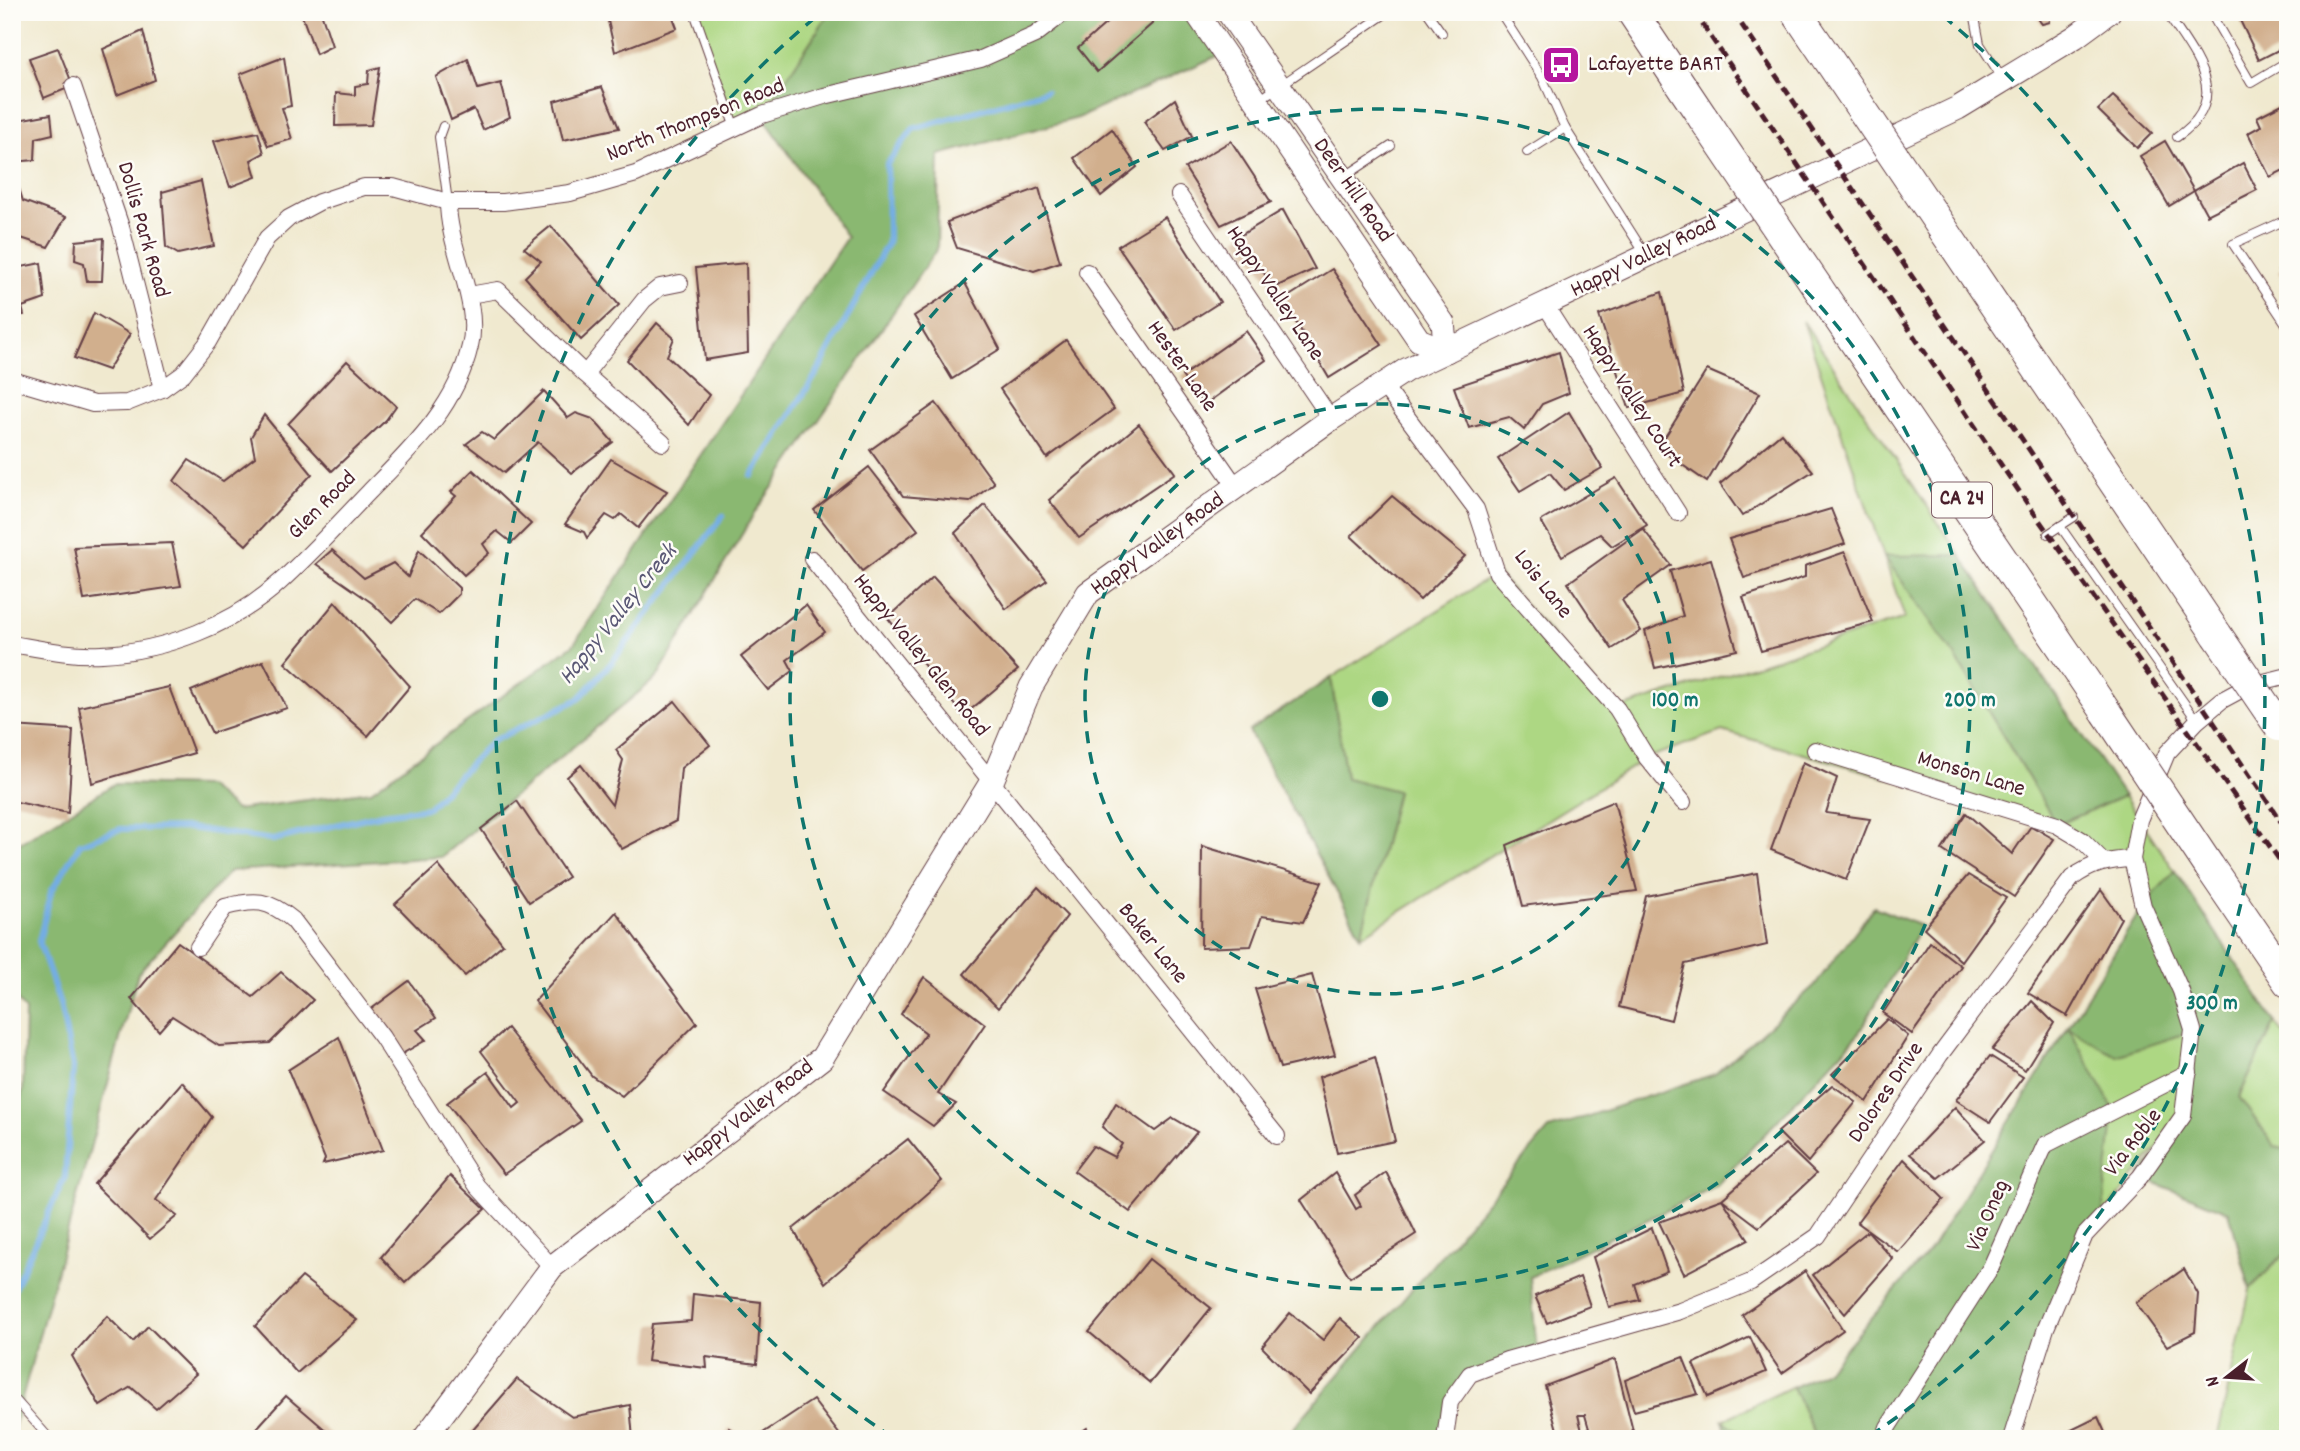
<svg xmlns="http://www.w3.org/2000/svg" width="2300" height="1451" font-family="Dekko,sans-serif">
<style>
.green{fill:#add783;stroke:#7c7b57;stroke-width:2}
.forest{fill:#8ab871;stroke:#6a6c4e;stroke-width:2}
.lines{fill:none;stroke-linecap:round;stroke-linejoin:round}
.stream{stroke:#73ade3;stroke-width:6}
.building{fill:#d1af8d}
.lane-casing{stroke:#633d44;stroke-width:10}
.street-casing{stroke:#633d44;stroke-width:18}
.secondary-casing{stroke:#633d44;stroke-width:25}
.highway-casing{stroke:#633d44;stroke-width:32}
.lane{stroke:#fff;stroke-width:8}
.street{stroke:#fff;stroke-width:16}
.secondary{stroke:#fff;stroke-width:23}
.highway{stroke:#fff;stroke-width:30}
.rail{stroke:#4a1f2b;stroke-width:5;stroke-dasharray:10 5;stroke-linecap:butt}
.highway-bridge-casing{stroke:#633d44;stroke-width:32;stroke-linecap:butt}
.highway-bridge{stroke:#fff;stroke-width:30}
.ring{fill:none;stroke:#0f766e;stroke-width:3.5;stroke-dasharray:12 9}
.labels{text-anchor:middle;dominant-baseline:central;stroke-width:5;stroke-linejoin:round;paint-order:stroke}
.shield{fill:#fdfcf7;stroke:#806168;stroke-width:2}
.shield-label{font-size:21px;font-weight:bold;fill:#4a1f2b}
.poi-label{font-size:23px;fill:#4a1f2b;stroke:#fdfcf7;text-anchor:start}
.street-label{font-size:23px;fill:#4a1f2b;stroke:#fdfcf7}
.water-label{font-size:24px;font-style:italic;fill:#5a5875;stroke:#fdfcf7}
.centre{fill:#0f766e;stroke:#fdfcf7;stroke-width:3.5}
.ring-label{font-size:21px;text-anchor:middle;font-weight:bold;fill:#0f766e;stroke:#fdfcf7;stroke-width:5;stroke-linejoin:round;paint-order:stroke}
</style>
<rect width="100%" height="100%" fill="#fdfcf7"/>
<filter id="ink" filterUnits="userSpaceOnUse"><feTurbulence type="fractalNoise" baseFrequency=".0143" numOctaves="2"/><feDisplacementMap in="SourceGraphic" scale="14" xChannelSelector="R" yChannelSelector="G"/><feConvolveMatrix kernelMatrix="1 2 1 2 8 2 1 2 1" color-interpolation-filters="sRGB"/></filter>
<filter id="wash" filterUnits="userSpaceOnUse"><feTurbulence type="fractalNoise" baseFrequency=".00686" numOctaves="4" result="noise"/><feDisplacementMap in="SourceGraphic" scale="28" xChannelSelector="R" yChannelSelector="G"/><feGaussianBlur stdDeviation="1.57" result="paint"/><feColorMatrix in="noise" values="0 0 0 0 0 0 0 0 0 0 0 0 0 0 0 0 0 1.4 0 .05"/><feComposite in="paint" operator="in"/></filter>
<g filter="url(#wash)">
<rect width="100%" height="100%" fill="#f0e9cf"/>
<!-- green -->
<g class="green">
<path d="M694,12h130l2,6 -64,97 -27,13z"/>
<path d="M1803,321l157,234 -75,2 70,99 102,169 67,-29 51,75 -32,35 -18,-47 -26,2 -42,-36 -335,-94 -75,27 -286,178 36,-144 -51,-14 -15,-100 166,-105 121,136 287,-91z"/>
<path d="M2275,1022l13,18v110l-13,-3 -36,-50z"/>
<path d="M2068,1027l48,29 77,-26 -10,86 -81,101z"/>
<path d="M2288,1250v189h-71l33,-150z"/>
<path d="M1793,1386l23,53h-68l-25,-19z"/>
</g>
<!-- forest -->
<g class="forest">
<path d="M824,12h372l28,41 -146,65 -139,37 -2,94 -183,265 -97,163 -216,180 -211,14 -92,102 -126,462v-308l11,-37 2,-79 -13,-18v-145l102,-64 93,2 29,24 135,-19 202,-146 274,-408 -85,-122 64,-97z"/>
<path d="M1960,555l164,241 -67,29 -102,-169 -71,-100z"/>
<path d="M1331,678l15,100 51,13 -36,145 -112,-205z"/>
<path d="M2175,871l100,151 -36,75 36,50 13,3v100l-38,39 -21,-77 -89,-35 43,-61 10,-85 -77,25 -47,-28 45,82 -12,107 -17,18 -74,204h-195l-23,-52 33,-16 104,-121 213,-344z"/>
<path d="M1874,907l47,19 -64,110 -141,150 -186,91 7,74c-62,21 -82,15 -92,88h-161l265,-310 166,-55 99,-88z"/>
<path d="M1723,1420l25,19h-20z"/>
</g>
<g class="lines">
<!-- stream -->
<g class="stream">
<path d="M752,476l65,-103 71,-131 -1,-78 26,-35 133,-38"/>
<path d="M12,1293l53,-116 8,-110 -13,-63 -21,-63 12,-49 29,-48 40,-15 69,-1 84,12 109,-26 46,-6 64,-67 87,-42 33,-37 111,-146"/>
</g>
</g>
<g id="blocks">
<!-- building -->
<g class="building">
<path d="M321,12l11,34 -16,8 -15,-41z"/>
<path d="M606,12h65l6,16 -62,24z"/>
<path d="M1119,12h26l8,11 -56,49 -19,-24z"/>
<path d="M2033,12h16l1,10 -8,2z"/>
<path d="M2236,12h32l2,4 18,-4v25l-5,2 3,7 -27,14z"/>
<path d="M143,31l12,49 -38,15 -14,-46z"/>
<path d="M58,48l15,38 -29,12 -15,-40z"/>
<path d="M284,57l7,49 -9,2 10,31 -24,7 -28,-72z"/>
<path d="M468,59l10,30 23,-6 9,34 -27,13 -9,-21 -23,11 -15,-43z"/>
<path d="M380,67l-9,58 -36,1 1,-33 19,2v-9l13,-2 1,-14z"/>
<path d="M602,87l17,41 -56,12 -9,-39z"/>
<path d="M2113,96l39,37 -15,15 -39,-38z"/>
<path d="M1175,99l17,37 -27,15 -21,-29z"/>
<path d="M2288,101v67l-18,9 -22,-44 13,-7 -4,-9z"/>
<path d="M51,114l2,20 -17,4 -1,22 -23,2v-41z"/>
<path d="M1112,129l25,38 -36,29 -27,-38z"/>
<path d="M258,132l6,21 -13,7 5,17 -26,10 -16,-46z"/>
<path d="M1231,141l40,61 -50,23 -36,-57z"/>
<path d="M2165,141l29,50 -25,15 -29,-50z"/>
<path d="M2243,163l14,27 -50,25 -13,-24z"/>
<path d="M12,181l5,1 6,19 43,16 -18,30 -36,-12z"/>
<path d="M201,181l13,65 -36,8 -12,-7 -4,-55z"/>
<path d="M1039,188l21,74 -26,9 -77,-23 -10,-26z"/>
<path d="M1283,210l32,59 -40,18 -39,-49z"/>
<path d="M1165,217l55,85 -44,28 -58,-84z"/>
<path d="M551,226l68,79 -38,35 -56,-63 16,-16 -17,-13z"/>
<path d="M104,238l-2,43h-15l-3,-18 -9,-3 1,-19z"/>
<path d="M41,263l4,36 -23,8 2,8 -12,2v-48z"/>
<path d="M746,263l2,90 -43,7 -9,-92z"/>
<path d="M2288,264v19l-10,-12z"/>
<path d="M1332,269l50,76 -53,33 -46,-78z"/>
<path d="M965,283l35,66 -48,30 -38,-63z"/>
<path d="M1662,292l22,101 -55,15 -30,-93z"/>
<path d="M94,313l36,21 -22,36 -34,-12z"/>
<path d="M657,323l17,15 -7,18 42,39 -20,30 -62,-65z"/>
<path d="M1246,331l20,29 -62,45 -22,-29z"/>
<path d="M1066,340l48,69 -67,49 -47,-69z"/>
<path d="M1559,352l10,41 -27,11 -18,26 -15,-13 -40,11 -15,-41z"/>
<path d="M347,361l49,45 -10,14 -54,51 -44,-47z"/>
<path d="M1707,370l53,23 -53,89 -49,-34z"/>
<path d="M544,391l24,27 8,-5 17,6 20,23 -41,31 -34,-31 -34,31 -38,-29 16,-12 12,8z"/>
<path d="M936,403l58,80 -24,19 -67,-6 -33,-46z"/>
<path d="M1569,412l33,56 -38,22 -14,-17 -30,18 -22,-32z"/>
<path d="M264,415l48,59 -66,71 -72,-64 15,-21 34,21 32,-24 -4,-20z"/>
<path d="M1139,424l36,49 -96,65 -30,-38z"/>
<path d="M1781,433l32,38 -71,45 -22,-32z"/>
<path d="M611,459l56,32 -29,37 -17,-14 -6,6 -9,-5 -19,23 -3,-6 -19,-8z"/>
<path d="M869,467l49,63 -56,41 -48,-61z"/>
<path d="M473,470l58,54 -19,19 -15,-12 -14,13 6,9 -25,22 -42,-43 34,-36 -5,-4z"/>
<path d="M1616,478l31,47 -35,21 -12,-12 -38,22 -21,-35z"/>
<path d="M1392,496l73,60 -45,44 -69,-64z"/>
<path d="M985,505l62,75 -41,29 -51,-76z"/>
<path d="M1831,509l14,35 -101,34 -15,-39z"/>
<path d="M12,528l8,7 -7,22h-1z"/>
<path d="M1643,529l28,36 -49,35 19,31 -29,18 -44,-66z"/>
<path d="M172,543l9,43 -97,14 -10,-53z"/>
<path d="M332,550l32,28 29,-15 15,14 11,-27 40,38v6l-20,20 -24,-15 -23,23 -20,-19 -56,-39z"/>
<path d="M1845,552l28,70 -112,29 -18,-54 62,-20v-11z"/>
<path d="M1711,559l26,91 -82,18 -10,-37 38,-15 -13,-45z"/>
<path d="M933,577l85,93 -55,46 -75,-98z"/>
<path d="M335,602l75,84 -42,50 -83,-73z"/>
<path d="M806,605l19,27 -38,28 6,11 -25,19 -27,-33z"/>
<path d="M263,661l24,47 -75,25 -21,-42z"/>
<path d="M169,687l25,66 -102,30 -13,-76z"/>
<path d="M675,701l35,44 -29,23 -5,53 -54,28 -55,-72 14,-12 31,40 11,-45 -7,-10z"/>
<path d="M12,726l61,4 -5,83 -56,-12z"/>
<path d="M1803,762l34,16 -11,35 44,6 -24,61 -75,-30z"/>
<path d="M517,801l51,76 -39,25 -48,-73z"/>
<path d="M1614,801l23,90 -114,15 -16,-61z"/>
<path d="M1966,813l46,41 19,-28 23,13 -40,58 -72,-47z"/>
<path d="M1202,846l120,36 -19,40 -41,-6 -11,30 -50,2z"/>
<path d="M438,865l65,79 -38,32 -70,-72z"/>
<path d="M1757,873l10,72 -82,19 -14,56 -52,-13 27,-111z"/>
<path d="M1968,875l38,23 -45,63 -37,-33z"/>
<path d="M1038,887l29,29 -69,92 -34,-34z"/>
<path d="M2101,890l20,28 -54,98 -39,-23z"/>
<path d="M616,912l81,111 -75,73 -30,-20 -57,-75z"/>
<path d="M178,942l75,55 28,-25 32,28 -43,43 -51,3 -47,-30 -13,15 -28,-32z"/>
<path d="M1930,942l31,24 -49,68 -29,-21z"/>
<path d="M1312,975l23,80 -55,13 -25,-79z"/>
<path d="M924,977l61,47 -47,70 18,10 -23,22 -49,-34 42,-59 -25,-19z"/>
<path d="M409,981l27,37 -19,12 9,10 -26,15 -30,-45z"/>
<path d="M2032,1001l22,22 -29,47 -33,-20z"/>
<path d="M1887,1019l21,17 -41,66 -35,-28z"/>
<path d="M507,1028l74,93 -77,53 -57,-71 41,-31 26,36 6,-5 -39,-52z"/>
<path d="M339,1037l44,113 -60,14 2,-5 -37,-89z"/>
<path d="M1990,1056l33,21 -33,45 -34,-22z"/>
<path d="M1375,1057l20,84 -58,12 -18,-76z"/>
<path d="M182,1082l30,35 -56,83 21,16 -27,23 -56,-55z"/>
<path d="M1832,1085l24,17 -48,60 -30,-30z"/>
<path d="M1116,1103l39,28 18,-13 24,14 -67,80 -56,-41 19,-25 21,11 8,-13 -20,-17z"/>
<path d="M1955,1107l30,33 -47,38 -28,-24z"/>
<path d="M908,1139l34,42 -117,102 -32,-54z"/>
<path d="M1785,1144l31,30 -57,53 -37,-28 27,41 -65,34 -25,-52 63,-23z"/>
<path d="M1904,1159l40,40 -46,53 -41,-30z"/>
<path d="M1386,1172l30,62 -66,43 -49,-77 34,-27 21,36 5,-3 -6,-11z"/>
<path d="M450,1176l35,33 -80,74 -24,-26z"/>
<path d="M1652,1228l15,43 -32,13 5,16 -31,7 -16,-50z"/>
<path d="M1868,1231l25,28 -48,55 -32,-39z"/>
<path d="M1149,1259l62,49 -61,75 -61,-51z"/>
<path d="M2184,1269l14,25 -3,38 -28,14 -31,-43z"/>
<path d="M1805,1271l38,59 -61,43 -40,-58z"/>
<path d="M302,1277l55,43 -60,53 -42,-47z"/>
<path d="M1580,1277l10,29 -43,17 -12,-27z"/>
<path d="M693,1294l68,8 -4,62 -51,-7 1,11 -60,-7 5,-37 39,-3z"/>
<path d="M1290,1313l33,27 17,-22 23,20 -54,56 -47,-47z"/>
<path d="M107,1316l26,26 15,-16 48,48 -40,35 -25,-22 -31,19 -28,-50z"/>
<path d="M1750,1337l16,35 -58,25 -15,-33z"/>
<path d="M1683,1357l15,37 -64,17 -9,-31z"/>
<path d="M1615,1359l20,80h-43l-7,-24h-7l4,16 -23,6 -14,-51z"/>
<path d="M517,1379l55,38 58,-12 3,34h-168z"/>
<path d="M286,1396l50,43h-89z"/>
<path d="M813,1400l30,39h-89z"/>
<path d="M2098,1417l10,22h-55z"/>
<path d="M729,1428l17,11h-21z"/>
<path d="M1087,1428l8,11h-24z"/>
</g>
</g>
</g>
<g filter="url(#ink)">
<use href="#blocks" fill-opacity="0" stroke="#633d44" stroke-width="2"/>
<g class="lines">
<defs>
<g id="lane">
<path d="M694,12l41,116"/>
<path d="M1427,12l15,21"/>
<path d="M1500,12l42,65 23,51 80,126"/>
<path d="M1974,12l6,32 23,35"/>
<path d="M2166,12c28,44 69,86 11,125"/>
<path d="M2210,12l41,71 37,-22"/>
<path d="M1259,100l129,-88"/>
<path d="M443,126l-4,11 9,65"/>
<path d="M1527,152l38,-24"/>
<path d="M1344,177l47,-31"/>
<path d="M2288,219l-55,25 55,83"/>
<path d="M2060,526l137,195"/>
<path d="M2048,534l26,-17"/>
<path d="M12,1396l38,43"/>
</g>
<g id="street">
<path d="M73,86l48,141 41,162"/>
<path d="M1179,195l152,224"/>
<path d="M1087,272l150,216"/>
<path d="M469,295l29,-5 87,84 78,69"/>
<path d="M1545,305l133,208"/>
<path d="M585,374l59,-74 16,-13 20,-4"/>
<path d="M12,380l81,24 34,-1 35,-14 21,-15 25,-32 59,-104 22,-20 30,-16 45,-15h29l55,15h55l67,-9 66,-19 126,-59 62,-19 157,-37 54,-24 30,-23"/>
<path d="M1383,385l93,124 21,64 120,136 30,49 36,44"/>
<path d="M812,559l465,577"/>
<path d="M12,644c29,5 60,12 90,10 63,-3 131,-29 178,-72 31,-28 60,-60 89,-90 42,-43 87,-85 101,-146 11,-44 -22,-97 -22,-144"/>
<path d="M1815,750l242,75 25,15 21,21"/>
<path d="M198,947l27,-40c30,-8 43,-8 68,13l89,117 95,149 75,81"/>
<path d="M1445,1439l5,-37 20,-28 37,-14 173,-49 71,-29 67,-46 122,-181 132,-177c19,-14 36,-18 60,-19"/>
<path d="M1884,1439l4,-12 103,-160 54,-122 144,-73"/>
<path d="M2011,1439l35,-111 39,-93 55,-58 43,-61 10,-86 -12,-39 -38,-85 -11,-47 7,-39 28,-67 30,-32 25,-21 26,-14 40,-10"/>
</g>
<g id="secondary">
<path d="M1196,12l223,328 27,11"/>
<path d="M1228,12l215,311 3,28"/>
<path d="M424,1439l128,-172 270,-209 170,-277 39,-94 57,-94 243,-174 75,-49 552,-262 117,-71 34,-25"/>
</g>
<g id="highway">
<path d="M1632,12l71,106"/>
<path d="M1796,12l32,47"/>
<path d="M1943,229l274,406"/>
<path d="M1818,288l288,424"/>
<path d="M2209,866l79,116"/>
</g>
</defs>
<!-- lane casing -->
<use href="#lane" class="lane-casing"/>
<!-- street casing -->
<use href="#street" class="street-casing"/>
<!-- secondary casing -->
<use href="#secondary" class="secondary-casing"/>
<!-- highway casing -->
<use href="#highway" class="highway-casing"/>
<!-- lane -->
<use href="#lane" class="lane"/>
<!-- street -->
<use href="#street" class="street"/>
<!-- secondary -->
<use href="#secondary" class="secondary"/>
<!-- highway -->
<use href="#highway" class="highway"/>
<!-- rail -->
<g class="rail">
<path d="M1694,12l333,491 261,369"/>
<path d="M1733,12l555,820"/>
</g>
<defs>
<g id="highway-bridge">
<path d="M1828,59l115,170"/>
<path d="M1703,118l115,170"/>
<path d="M2217,635l62,91"/>
<path d="M2106,712l103,154"/>
</g>
</defs>
<!-- highway-bridge casing -->
<use href="#highway-bridge" class="highway-bridge-casing"/>
<!-- highway-bridge -->
<use href="#highway-bridge" class="highway-bridge"/>
</g>
</g>
<!-- distance rings -->
<g class="ring">
<circle cx="1380" cy="699" r="295"/>
<circle cx="1380" cy="699" r="590"/>
<path d="M892 1437A885 885 0 0 1 817 16M1943 16A885 885 0 0 1 1868 1437"/>
</g>
<!-- icons -->
<defs>
<symbol id="bus-square" viewBox="-11 -11 22 22"><rect x="-9" y="-9" width="18" height="18" rx="4" fill="#b5179e" stroke="#fdfcf7"/><path d="M-5-6H5V4H4V6H2V4H-2V6H-4V4H-5ZM-3.5-4V0h7V-4ZM-3.5 1.2v1.5H-2V1.2ZM2 1.2v1.5H3.5V1.2Z" fill="#fff"/></symbol>
</defs>
<g fill-rule="evenodd">
<use href="#bus-square" x="1539" y="43" width="44" height="44"/>
</g>
<g class="labels">
<!-- shield labels -->
<rect class="shield" x="1932" y="482.5" width="60" height="35" rx="5"/>
<g class="shield-label">
<text x="1962" y="500">CA 24</text>
</g>
<!-- poi labels -->
<g class="poi-label">
<text x="1588" y="65">Lafayette BART</text>
</g>
<!-- street labels -->
<g class="street-label">
<text transform="translate(696 121) rotate(-22)">North Thompson Road</text>
<text transform="translate(1352 191) rotate(55)">Deer Hill Road</text>
<text transform="translate(142 230) rotate(74)">Dollis Park Road</text>
<text transform="translate(1644 258) rotate(-26)">Happy Valley Road</text>
<text transform="translate(1274 294) rotate(56)">Happy Valley Lane</text>
<text transform="translate(1181 367) rotate(55)">Hester Lane</text>
<text transform="translate(1631 397) rotate(57)">Happy Valley Court</text>
<text transform="translate(323 506) rotate(-45)">Glen Road</text>
<text transform="translate(1158 545) rotate(-36)">Happy Valley Road</text>
<text transform="translate(1542 585) rotate(52)">Lois Lane</text>
<text transform="translate(920 656) rotate(51)">Happy Valley Glen Road</text>
<text transform="translate(1971 775) rotate(17)">Monson Lane</text>
<text transform="translate(1152 944) rotate(51)">Baker Lane</text>
<text transform="translate(1887 1093) rotate(-56)">Dolores Drive</text>
<text transform="translate(749 1114) rotate(-38)">Happy Valley Road</text>
<text transform="translate(2134 1143) rotate(-52)">Via Roble</text>
<text transform="translate(1989 1216) rotate(-66)">Via Oneg</text>
</g>
<!-- water labels -->
<g class="water-label">
<text transform="translate(619 615) rotate(-51)">Happy Valley Creek</text>
</g>
</g>
<circle cx="1380" cy="699" r="10" class="centre"/>
<g class="ring-label">
<text x="1675" y="706">100 m</text>
<text x="1970" y="706">200 m</text>
<text x="2212" y="1009">300 m</text>
</g>
<!-- margin -->
<rect width="2300" height="1451" fill="none" stroke="#fdfcf7" stroke-width="42"/>
<!-- north arrow -->
<g transform="translate(2227 1377) rotate(253)" stroke="#fdfcf7" stroke-width="5" paint-order="stroke">
<path d="M0-5L12 26L0 18L-12 26Z" fill="#4a1f2b"/>
<text y="-10" font-size="19" font-weight="bold" text-anchor="middle" fill="#4a1f2b">N</text>
</g>
</svg>
